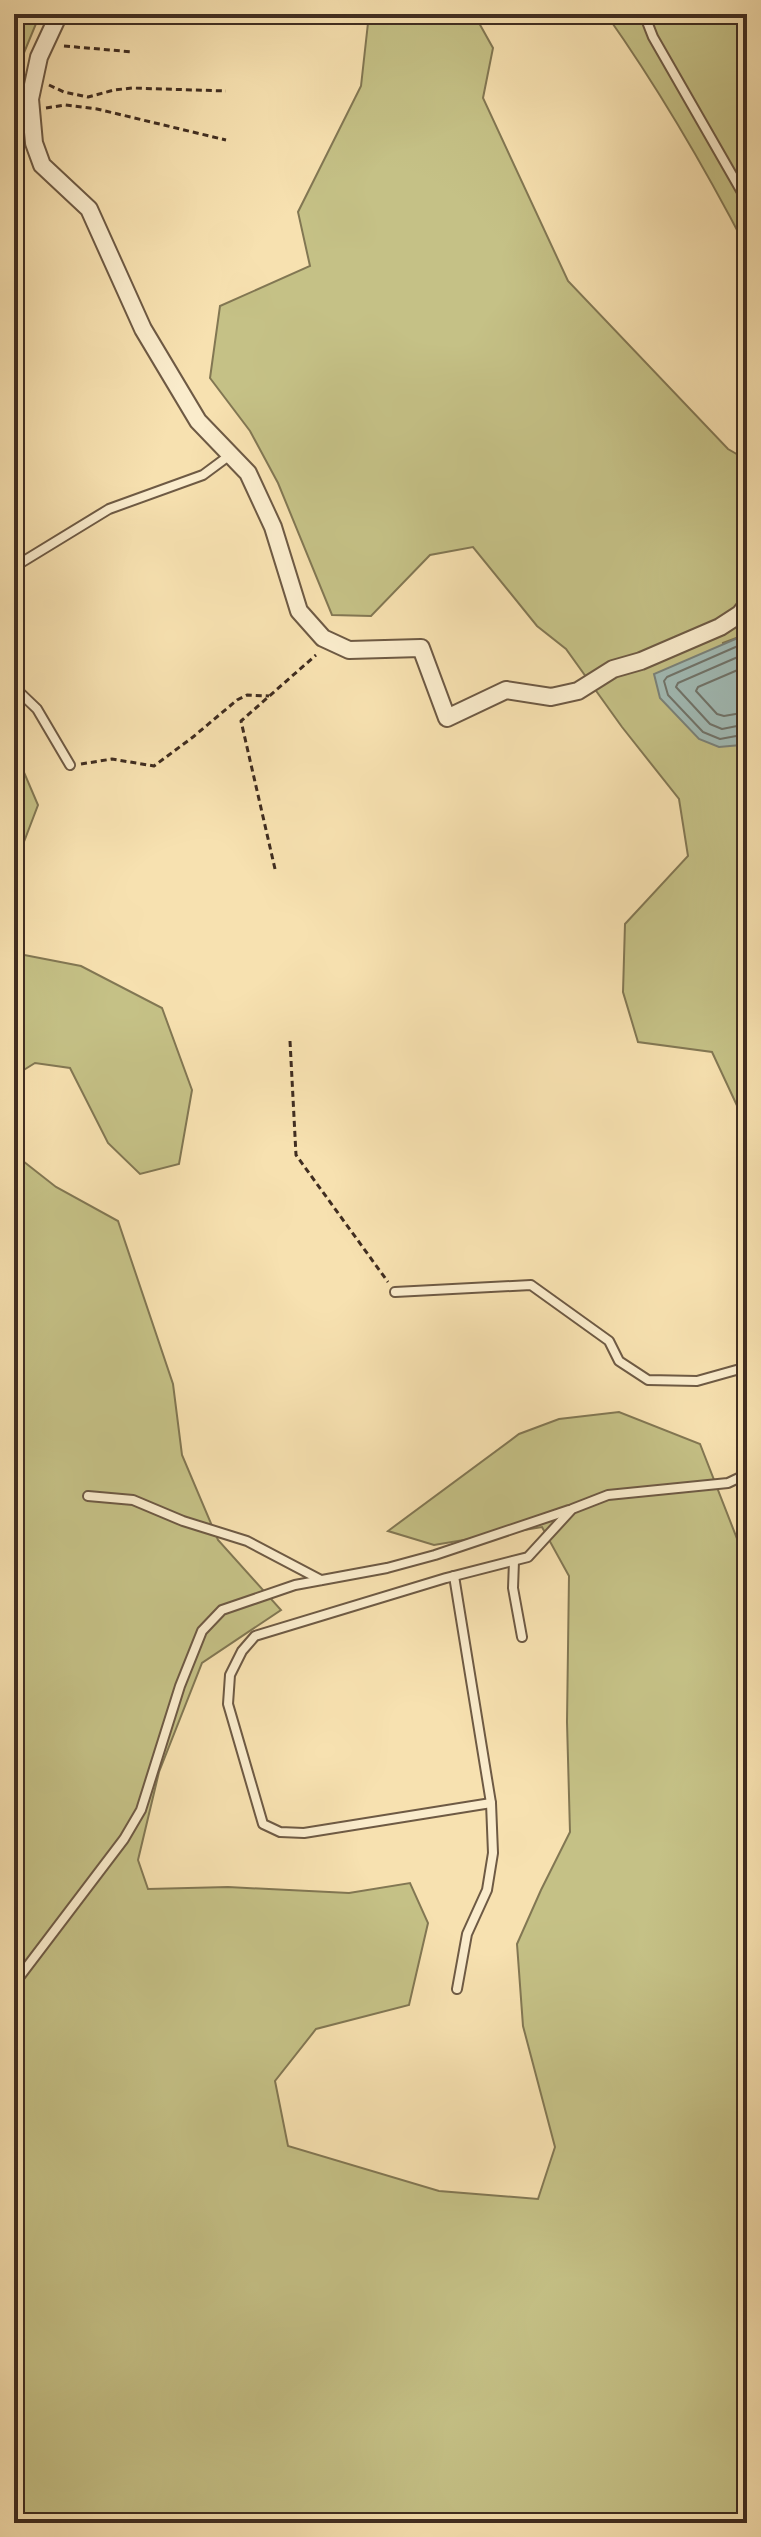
<svg xmlns="http://www.w3.org/2000/svg" width="761" height="2537" font-family="Vollkorn,serif">
<style>
.green{fill:#c5c186;stroke:#827753;stroke-width:2}
.water{fill:#a1bbb6;stroke:#7a827a;stroke-width:2}
.lines{fill:none;stroke-linecap:round;stroke-linejoin:round}
.shore{stroke:#70746b;stroke-width:2}
.service-casing{stroke:#6e5a44;stroke-width:12}
.minor-casing{stroke:#6e5a44;stroke-width:20}
.path{stroke:#402d20;stroke-width:3;stroke-dasharray:6 4;stroke-linecap:butt}
.service{stroke:#faeccc;stroke-width:8}
.minor{stroke:#faeccc;stroke-width:16}
</style>
<rect width="100%" height="100%" fill="#f7e1b0"/>
<filter id="stains"><feTurbulence type="fractalNoise" baseFrequency=".0025" numOctaves="4"/><feColorMatrix values="0 0 0 0 .2 0 0 0 0 .09 0 0 0 0 .02 0 0 0 .5 -.17"/></filter>
<radialGradient id="worn" r=".72"><stop offset=".6" stop-color="#630" stop-opacity="0"/><stop offset="1" stop-color="#630" stop-opacity=".3"/></radialGradient>
<!-- green -->
<g class="green">
<path d="M14,14h26l-26,63z"/>
<path d="M369,14h105l19,34 -10,50 85,183 160,168 19,11v174l-24,9 18,102 6,-7v437l-7,-63 -28,-60 -74,-10 -15,-50 2,-68 63,-68 -9,-57 -57,-72 -56,-78 -29,-23 -64,-79 -43,8 -59,61 -39,-1 -54,-132 -28,-52 -40,-53 10,-72 90,-40 -12,-54 63,-126z"/>
<path d="M606,14h141v235c-42,-81 -88,-160 -141,-235z"/>
<path d="M14,749l24,56 -24,63z"/>
<path d="M14,953l67,13 81,42 30,82 -13,74 -39,10 -32,-31 -38,-75 -35,-5 -21,13z"/>
<path d="M14,1154l42,33 62,34 55,163 9,71 36,85 63,70 -79,53 -43,109 -21,88 10,29 80,-2 121,6 61,-10 18,40 -19,82 -93,24 -41,52 13,65 151,45 99,8 17,-52 -32,-121 -6,-82 24,-54 29,-58 -3,-110 2,-146 -27,-49 -108,18 -46,-14 131,-97 40,-15 60,-7 81,32 43,110 4,1v968h-733z"/>
</g>
<!-- water -->
<path class="water" d="M747,634v104l-6,7 -22,2 -20,-8 -39,-41 -6,-24z"/>
<g class="lines">
<!-- shore -->
<g class="shore">
<path d="M747,642l-80,35 -3,4 4,14 35,37 17,7 27,-5"/>
<path d="M747,653l-69,30 -2,4 34,37 12,5 25,-5"/>
<path d="M747,666l-49,21 -2,4 21,23 7,2 23,-4"/>
</g>
<defs>
<g id="service">
<path d="M644,14l9,23 94,164"/>
<path d="M14,567l95,-58 94,-34 27,-20"/>
<path d="M14,687l23,22 33,56"/>
<path d="M395,1292l136,-7 78,56 10,20 29,19 49,1 50,-14"/>
<path d="M88,1496l45,4 50,21 64,20 74,39"/>
<path d="M514,1561l-1,27 9,49"/>
<path d="M454,1576l37,227 2,50 -6,37 -20,44 -10,55"/>
<path d="M491,1803l-187,30 -24,-1 -17,-8 -35,-120 2,-29 12,-24 13,-15 191,-58 82,-21 44,-48 36,-14 120,-12 19,-9"/>
<path d="M14,1984l110,-145 17,-29 39,-124 22,-55 20,-21 73,-25 92,-17 48,-13 134,-45"/>
<path d="M14,2056l2,9 -2,20"/>
</g>
<path id="minor" d="M59,14l-20,43 -9,42 4,44 8,22 47,44 54,120 55,92 50,52 25,54 26,84 24,27 26,12 72,-2 26,70 59,-28 45,7 27,-6 35,-22 28,-8 79,-34 20,-13 7,-9"/>
</defs>
<!-- service casing -->
<use href="#service" class="service-casing"/>
<!-- minor casing -->
<use href="#minor" class="minor-casing"/>
<!-- path -->
<g class="path">
<path d="M64,46l69,6"/>
<path d="M49,85l15,7 24,5 26,-7 18,-2 94,3"/>
<path d="M46,108l19,-3 32,4 129,31"/>
<path d="M81,764l31,-5 42,7 39,-29 44,-37 10,-5 22,1"/>
<path d="M275,869l-34,-148 75,-66"/>
<path d="M290,1041l6,114 92,127"/>
</g>
<!-- service -->
<use href="#service" class="service"/>
<!-- minor -->
<use href="#minor" class="minor"/>
</g>
<!-- margin -->
<rect width="761" height="2537" fill="none" stroke="#f7e1b0" stroke-width="48"/>
<rect x="16" y="16" width="729" height="2505" fill="none" stroke="#402d20" stroke-width="4"/>
<rect x="24" y="24" width="713" height="2489" fill="none" stroke="#402d20" stroke-width="2"/>
<rect width="100%" height="100%" filter="url(#stains)"/>
<rect width="100%" height="100%" fill="url(#worn)"/>
</svg>
